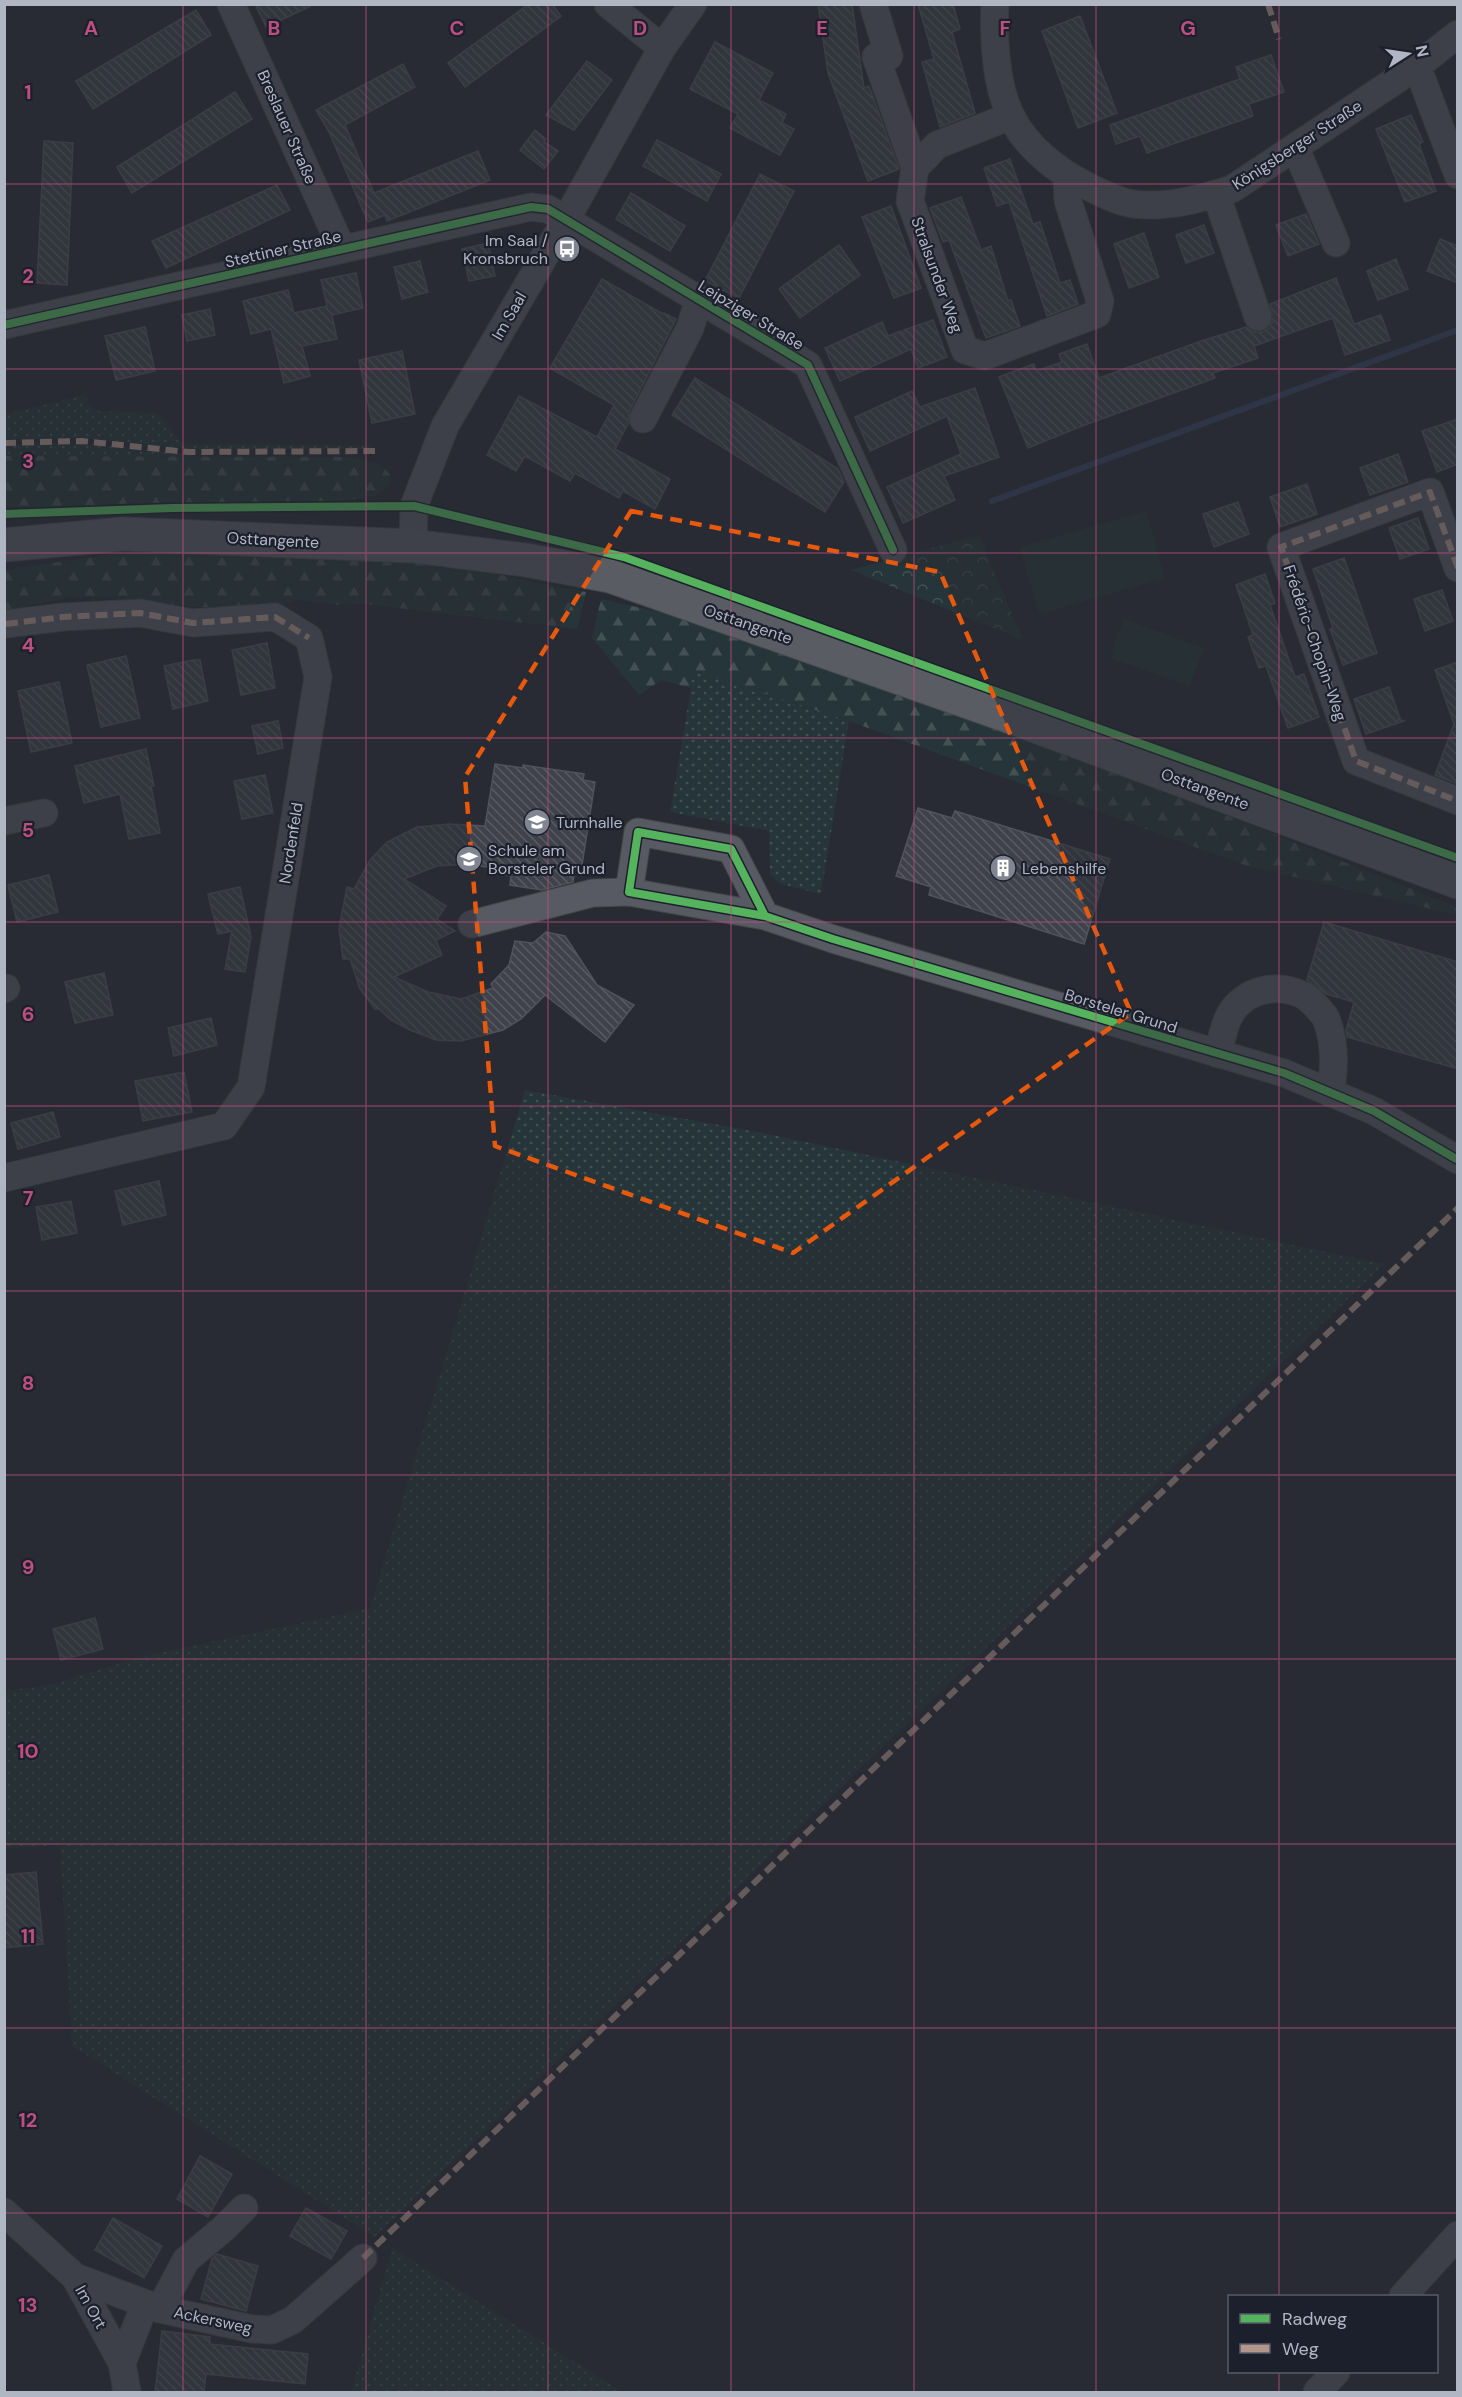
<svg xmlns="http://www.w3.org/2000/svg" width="1462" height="2397" font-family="'DM Sans',sans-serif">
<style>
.grass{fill:url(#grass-dots)}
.forest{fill:url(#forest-firs)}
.park{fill:url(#park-crowns)}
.pitch{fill:#263539}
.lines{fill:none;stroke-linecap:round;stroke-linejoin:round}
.stream{stroke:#37425d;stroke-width:6}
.building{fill:url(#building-back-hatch);stroke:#50535b;stroke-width:1.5}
.minor-casing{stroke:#44464c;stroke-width:29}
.major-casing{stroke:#454850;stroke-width:35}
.minor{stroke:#575a62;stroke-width:27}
.major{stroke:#5a5c64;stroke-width:33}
.quiet{stroke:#b2968c;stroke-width:6;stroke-dasharray:12 6;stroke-linecap:butt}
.cycleway-casing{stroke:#1c202d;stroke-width:11}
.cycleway{stroke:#56b35d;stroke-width:8}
.marked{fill:none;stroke:#e8590c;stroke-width:4.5;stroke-dasharray:12 8;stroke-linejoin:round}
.grid{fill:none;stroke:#bc4f80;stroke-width:1.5;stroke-opacity:0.55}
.labels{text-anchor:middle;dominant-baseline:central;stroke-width:4.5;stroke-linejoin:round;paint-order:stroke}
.street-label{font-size:16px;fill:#b1b6c5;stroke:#1c202d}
.poi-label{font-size:16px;fill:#b1b6c5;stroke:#1c202d;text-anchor:start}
.grid-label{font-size:20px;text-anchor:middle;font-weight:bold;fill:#bc4f80;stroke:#1c202d;stroke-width:4.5;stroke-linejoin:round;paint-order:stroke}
</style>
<defs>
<pattern id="grass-dots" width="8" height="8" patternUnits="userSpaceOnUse" patternTransform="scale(1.5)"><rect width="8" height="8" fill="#263539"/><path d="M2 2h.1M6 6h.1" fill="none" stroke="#435054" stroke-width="1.8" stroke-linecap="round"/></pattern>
<pattern id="forest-firs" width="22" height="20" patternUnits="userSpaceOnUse" patternTransform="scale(1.5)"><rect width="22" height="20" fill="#263539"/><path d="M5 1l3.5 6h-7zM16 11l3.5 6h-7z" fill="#435054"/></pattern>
<pattern id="park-crowns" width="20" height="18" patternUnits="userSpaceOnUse" patternTransform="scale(1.5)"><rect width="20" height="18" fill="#263539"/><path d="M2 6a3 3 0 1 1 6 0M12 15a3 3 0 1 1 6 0" fill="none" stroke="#435054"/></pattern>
<pattern id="building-back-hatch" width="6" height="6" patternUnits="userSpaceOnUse" patternTransform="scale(1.5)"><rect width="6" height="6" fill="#3f424a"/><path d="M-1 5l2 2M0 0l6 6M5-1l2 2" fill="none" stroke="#585b63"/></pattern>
</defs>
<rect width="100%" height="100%" fill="#282b33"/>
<!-- grass -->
<g class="grass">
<path d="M85,395l4,11 10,5 58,2 11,11 13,19 190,3 1,3h-183l-107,-11 -77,1v-25z"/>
<path d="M82,444l103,10 7,2h-187v-11z"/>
<path d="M693,670l156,51 -28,173 -40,-10 -11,-9 -1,-44 -99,-19 21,-124z"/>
<path d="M525,1090l238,43 621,131 -1009,973 -303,-191 -12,-201 -55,4v-158l47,-7 92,-28 226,-48z"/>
<path d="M392,2248l231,144h-272z"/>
</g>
<!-- forest -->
<g class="forest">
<path d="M5,456l347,1 30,8 9,11 -2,10 -14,10 -35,5 -202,2 -104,5 -29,-1z"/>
<path d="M136,551h147l161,13 142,28 -9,37 -213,-25 -25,1 -42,-5 -24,9 -74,-2 -79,-9 -48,-1 -67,13v-39l4,-2z"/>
<path d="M601,599l102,23 155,47 599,238v8l-210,-49 -398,-145 -156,-51 -2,18 -30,-8 -22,15 -47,-57z"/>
</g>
<!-- park -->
<path class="park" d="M979,535l44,105 -172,-70z"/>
<!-- pitch -->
<g class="pitch">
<path d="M1146,511l19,67 -126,36 -19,-67z"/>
<path d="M1124,619l80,29 -14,38 -80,-28z"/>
</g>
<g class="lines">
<!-- stream -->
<path class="stream" d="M992,501l466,-171"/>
</g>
<!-- building -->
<g class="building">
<path d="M255,4h60l-49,23z"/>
<path d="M529,4h23l9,12 -96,71 -17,-24z"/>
<path d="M818,4h34l12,84 5,-2 30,83 -31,12 -40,-108z"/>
<path d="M918,4h35l7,25 -8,3 23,81 -35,14 -18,-65 12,-3z"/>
<path d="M196,10l15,25 -118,74 -17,-28z"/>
<path d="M1080,16l37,97 -39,15 -36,-97z"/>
<path d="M715,42l58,31 -14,27 27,14 -4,9 12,6 -14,26 -50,-27 8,-14 -48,-25z"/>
<path d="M1271,55l13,37 -35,12 4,12 -106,37 -7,-17 -24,8 -6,-19 130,-46 -4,-12z"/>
<path d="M587,61l25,19 -38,50 -28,-15z"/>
<path d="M403,64l12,23 -70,38 29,68 104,-42 12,29 -103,41 -2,-6 -17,7 -39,-90 -13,-22z"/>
<path d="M235,92l17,27 -120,74 -15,-26z"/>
<path d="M1411,115l12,27 -4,2 17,47 -31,11 -29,-73z"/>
<path d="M535,130l11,9 -2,3 14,9 -14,18 -24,-19z"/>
<path d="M657,140l64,34 -14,27 -64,-35z"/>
<path d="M44,141l29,2 -6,142 -30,-2z"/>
<path d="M1010,159l23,65 7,-2 20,61 10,-3 8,24 -31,12 -38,-114 -12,4 -13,-38z"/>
<path d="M760,174l34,17 -55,107 -34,-17z"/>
<path d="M277,185l13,25 -124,58 -14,-27z"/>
<path d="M631,193l54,33 -15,25 -54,-32z"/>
<path d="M961,197l20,53 10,-4 17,55 3,-1 9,26 -34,12 -37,-98 -6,2 -13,-34z"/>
<path d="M891,206l30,82 -27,10 -32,-81z"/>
<path d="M1306,214l13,30 -31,12 -12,-31z"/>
<path d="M1204,225l10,28 -28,10 -10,-28z"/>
<path d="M1144,233l15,44 -30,11 -15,-44z"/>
<path d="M1440,239l18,7v37l-31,-12z"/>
<path d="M488,243l7,33 -26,5 -7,-32z"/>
<path d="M839,245l21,30 -60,43 -21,-29z"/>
<path d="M1396,259l12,30 -30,11 -11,-29z"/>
<path d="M420,261l8,31 -26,7 -8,-32z"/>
<path d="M356,273l7,35 -31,7 5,24 -35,7 8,30 -26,7 -13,-54 -20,5 -8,-33 45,-11 6,23 33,-7 -6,-26z"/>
<path d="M1336,278l18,46 27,-9 9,25 -45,15 -12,-37 -79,28 4,12 -45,15 2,5 -133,48 -54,22 -29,-71 32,-12 3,-1 2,7 26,-9 -3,-8 28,-10 12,34 102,-37 45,-14 8,5h9l6,-4 4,-7 -3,-17z"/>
<path d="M602,279l61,35 1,-1 12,6 -47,93 -1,12 -13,25 55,30 -15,30 -32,-18 -4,7 -44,-25 -5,8 -45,-25 -9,15 -29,-16 32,-59 78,41 17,-32 -64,-37z"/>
<path d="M210,309l5,26 -28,6 -5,-26z"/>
<path d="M933,320l14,37 -29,11 -7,-19 -71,32 -15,-33 57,-26 6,14 13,-5 3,5v-6z"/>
<path d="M145,327l10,44 -39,9 -11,-44z"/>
<path d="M402,351l13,63 -43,9 -13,-63z"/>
<path d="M695,378l143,91 6,13 -19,30 -153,-97z"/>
<path d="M975,388l24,69 -55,19 11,24 -52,23 -16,-36 74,-33 -14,-38 -77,35 -15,-34 57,-26 8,16z"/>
<path d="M1458,419v45l-21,8 -15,-41z"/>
<path d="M1398,454l10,28 -38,13 -10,-27z"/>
<path d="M1307,484l10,30 -37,13 -10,-30z"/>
<path d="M1238,502l11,32 -35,13 -11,-33z"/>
<path d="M1418,518l11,31 -29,10 -11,-31z"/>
<path d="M1344,558l33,95 -34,12 -13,-36 3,-1 -20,-59z"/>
<path d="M1265,574l10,29 -5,2 25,72 9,-3 15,43 -31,11 -22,-62 -7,2 -11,-31 5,-2 -17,-50z"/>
<path d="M1442,590l11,31 -28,10 -11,-32z"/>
<path d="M267,643l8,45 -34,7 -9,-45z"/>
<path d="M126,656l14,62 -39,9 -14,-62z"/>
<path d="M193,660h7l8,41 -35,8 -9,-43z"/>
<path d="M1458,662v122l-23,-9 19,-51 -19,-54z"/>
<path d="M59,682l13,61 -41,9 -13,-61z"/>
<path d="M1389,687l11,31 -2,1 6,2 -38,13 -12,-35z"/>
<path d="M278,721l5,27 -25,6 -6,-28z"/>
<path d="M146,749l8,37h-3l9,47 -31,6 -9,-45 -36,9 -9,-37z"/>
<path d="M495,764l28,4v-3l61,9 -1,6 12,2 -13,83 -6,-1 -3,18 -31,8 -32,-5 1,-9 -7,-1 1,-5 -37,-6 -31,2 -33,13 42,27 -9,13 18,12 -19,9 6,15 -48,22 34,15 33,7 32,-11 -2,-4 18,-19 6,-24 18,2 13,-11 19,4 32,49 37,20 -29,37 -60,-47 -24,24 -18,11 -42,11 -25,-1 -26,-10 -19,-10 -12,-11h-4l-15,-20 -10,-30h-7l-4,-31 8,-41 7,2 16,-29 17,-18 30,-15 32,-3 36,2z"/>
<path d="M265,775l8,38 -31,6 -8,-38z"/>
<path d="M918,808l34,10 3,-7 155,48 -26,85 -155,-49 2,-8 -35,-11z"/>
<path d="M49,875l9,37 -41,10 -9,-37z"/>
<path d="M240,887l11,50 -6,35 -20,-3 7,-38 -14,3 -10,-40z"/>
<path d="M1324,922l134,40v107l-111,-32 -1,-7 8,-28 -28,-8 -19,-14z"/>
<path d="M104,973l9,42 -38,8 -10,-41z"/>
<path d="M211,1018l6,27 -43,11 -6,-28z"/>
<path d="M184,1072l8,40 -49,9 -8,-40z"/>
<path d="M53,1112l7,25 -42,12 -7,-26z"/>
<path d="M159,1181l7,34 -43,10 -8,-34z"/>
<path d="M71,1201l6,32 -35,7 -6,-33z"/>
<path d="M95,1618l8,31 -42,11 -8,-31z"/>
<path d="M36,1872l7,72 -39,4v-73z"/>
<path d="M200,2156l32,18 -24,43 -31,-18z"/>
<path d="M306,2208l41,23 -16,28 -41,-23z"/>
<path d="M113,2218l49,28 -18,32 -49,-28z"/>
<path d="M217,2254l41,12 -12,45 -45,-12 11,-40z"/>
<path d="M162,2331l48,6v7l98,10 -3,30 -99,-10 -2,18h-49z"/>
</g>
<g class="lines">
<defs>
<g id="minor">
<path d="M231,4l111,245"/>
<path d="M608,4l54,44"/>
<path d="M873,4l16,52 -13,1 39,111"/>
<path d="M995,4c-2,33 1,83 16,112 15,31 46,55 76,70 14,7 31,16 47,18 34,4 66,-5 98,-15l185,-123 41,-32"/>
<path d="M1417,66l41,109"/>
<path d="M1011,116l-74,29 -22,23 -5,33 55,149 20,6 112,-42 3,-13 -32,-100 -1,-25"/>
<path d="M1295,147l41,96"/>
<path d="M1216,194l42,123"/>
<path d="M4,325l527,-118 17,2 260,156 85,185"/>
<path d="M643,419l47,-91 9,-29"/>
<path d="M413,546l1,-40 31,-80 122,-208 95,-170 31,-44"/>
<path d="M1458,568l-28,-76 -149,55 75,214 102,40"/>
<path d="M4,821l40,-8"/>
<path d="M765,916l-34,-67 -93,-17 -9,60 136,24 68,23 451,134 90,38 84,49"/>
<path d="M472,924l121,-31 36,-1"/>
<path d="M4,989l2,-1"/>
<path d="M1218,1054c4,-16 7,-38 20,-50 22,-21 59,-20 78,2 4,5 9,9 11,15 8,23 8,48 3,72"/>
<path d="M4,1178l220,-52 27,-39 67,-410 -9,-39 -34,-21 -82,6 -53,-10 -77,4 -57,7"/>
<path d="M4,2212l71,65 47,86 5,29"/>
<path d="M75,2277l85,32 92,20 20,1 21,-10 70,-62"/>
<path d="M1403,2296l55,-61"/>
<path d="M160,2309l26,-49 38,-32 20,-20"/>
<path d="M122,2363l23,-59"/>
<path d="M1317,2392l19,-20"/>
</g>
<path id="major" d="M4,545l119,-11 290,12 113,14 84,16 398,140 450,166"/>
</defs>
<!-- minor casing -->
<use href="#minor" class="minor-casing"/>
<!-- major casing -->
<use href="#major" class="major-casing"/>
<!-- minor -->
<use href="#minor" class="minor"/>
<!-- major -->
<use href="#major" class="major"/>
<!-- quiet -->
<g class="quiet">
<path d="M1268,4l11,35"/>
<path d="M4,443l78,-2 106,11 187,-1"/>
<path d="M1458,568l-28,-76 -149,55 75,214 102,40"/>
<path d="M6,624l57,-7 77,-4 53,10 82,-6 34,21"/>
<path d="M363,2258l1095,-1050"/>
</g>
<defs>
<g id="cycleway">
<path d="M4,325l527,-118 17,2 260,156 85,185"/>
<path d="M4,514l168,-6 242,-2 210,51 834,301"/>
<path d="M765,916l-34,-67 -93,-17 -9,60 136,24 68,23 451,134 90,38 84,49"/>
</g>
</defs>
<!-- cycleway casing -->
<use href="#cycleway" class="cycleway-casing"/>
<!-- cycleway -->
<use href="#cycleway" class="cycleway"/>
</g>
<!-- marked area -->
<path d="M0 0H1462V2397H0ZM631,511l309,61 191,441 -338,240 -298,-107 -30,-369z" fill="#282b33" fill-opacity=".55" fill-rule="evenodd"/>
<path class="marked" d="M631,511l309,61 191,441 -338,240 -298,-107 -30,-369z"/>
<!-- grid -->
<path class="grid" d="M183,4v2388M366,4v2388M548,4v2388M731,4v2388M914,4v2388M1096,4v2388M1279,4v2292M4,184h1454M4,369h1454M4,553h1454M4,738h1454M4,922h1454M4,1106h1454M4,1291h1454M4,1475h1454M4,1659h1454M4,1844h1454M4,2028h1454M4,2213h1454M1279,2372v20"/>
<!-- icons -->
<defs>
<symbol id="bus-disc" viewBox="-11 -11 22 22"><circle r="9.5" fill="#818592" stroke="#1c202d"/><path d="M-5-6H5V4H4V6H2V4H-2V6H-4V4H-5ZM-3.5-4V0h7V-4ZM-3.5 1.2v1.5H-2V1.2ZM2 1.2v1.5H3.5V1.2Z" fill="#fff"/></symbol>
<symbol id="school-disc" viewBox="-11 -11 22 22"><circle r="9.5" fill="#818592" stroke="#1c202d"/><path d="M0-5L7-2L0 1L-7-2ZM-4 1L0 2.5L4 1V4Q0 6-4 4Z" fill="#fff"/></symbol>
<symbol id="building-disc" viewBox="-11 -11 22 22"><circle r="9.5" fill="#818592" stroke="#1c202d"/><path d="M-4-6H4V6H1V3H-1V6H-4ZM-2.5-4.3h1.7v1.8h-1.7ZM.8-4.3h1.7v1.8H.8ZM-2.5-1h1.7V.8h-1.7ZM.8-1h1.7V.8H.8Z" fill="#fff"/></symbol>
</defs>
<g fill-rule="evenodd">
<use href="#bus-disc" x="552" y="234" width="30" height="30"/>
<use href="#school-disc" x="522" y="807" width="30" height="30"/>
<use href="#school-disc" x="454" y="844" width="30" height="30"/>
<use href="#building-disc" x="988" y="853" width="30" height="30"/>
</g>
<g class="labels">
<!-- street labels -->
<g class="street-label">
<text transform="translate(287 127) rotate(66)">Breslauer Straße</text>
<text transform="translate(1297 145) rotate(-33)">Königsberger Straße</text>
<text transform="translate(283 249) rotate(-13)">Stettiner Straße</text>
<text transform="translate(937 275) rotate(70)">Stralsunder Weg</text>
<text transform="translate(751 315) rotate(31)">Leipziger Straße</text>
<text transform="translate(509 316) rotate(-60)">Im Saal</text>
<text transform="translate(273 540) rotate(3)">Osttangente</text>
<text transform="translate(748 624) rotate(19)">Osttangente</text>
<text transform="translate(1315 643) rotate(71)">Frédéric-Chopin-Weg</text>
<text transform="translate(1205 789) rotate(20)">Osttangente</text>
<text transform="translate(291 843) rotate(-81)">Nordenfeld</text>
<text transform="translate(1121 1011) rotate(17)">Borsteler Grund</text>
<text transform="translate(91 2307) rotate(61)">Im Ort</text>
<text transform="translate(213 2320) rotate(12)">Ackersweg</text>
</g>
<!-- poi labels -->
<g class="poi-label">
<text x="548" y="240" text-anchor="end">Im Saal /<tspan x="548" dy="18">Kronsbruch</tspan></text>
<text x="556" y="822">Turnhalle</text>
<text x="488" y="850">Schule am<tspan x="488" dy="18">Borsteler Grund</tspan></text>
<text x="1022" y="868">Lebenshilfe</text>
</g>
</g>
<g class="grid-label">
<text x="91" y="35">A</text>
<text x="274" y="35">B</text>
<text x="457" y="35">C</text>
<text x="640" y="35">D</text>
<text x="822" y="35">E</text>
<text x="1005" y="35">F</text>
<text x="1188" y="35">G</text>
<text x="28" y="99">1</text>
<text x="28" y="283">2</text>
<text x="28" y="468">3</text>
<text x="28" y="652">4</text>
<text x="28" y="837">5</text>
<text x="28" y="1021">6</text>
<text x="28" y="1205">7</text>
<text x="28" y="1390">8</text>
<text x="28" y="1574">9</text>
<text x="28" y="1758">10</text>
<text x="28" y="1943">11</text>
<text x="28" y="2127">12</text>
<text x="28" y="2312">13</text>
</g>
<!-- border -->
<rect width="1462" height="2397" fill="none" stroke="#b1b6c5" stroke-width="12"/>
<!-- legend -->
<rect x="1228" y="2295" width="210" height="78" fill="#1c202d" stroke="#585c6a" stroke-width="1.5"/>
<rect x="1240" y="2314" width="30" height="9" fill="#56b35d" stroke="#585c6a" stroke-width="1.5"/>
<text x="1282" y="2325" font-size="18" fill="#b1b6c5">Radweg</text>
<rect x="1240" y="2344" width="30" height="9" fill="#b2968c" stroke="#585c6a" stroke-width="1.5"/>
<text x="1282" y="2355" font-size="18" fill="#b1b6c5">Weg</text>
<!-- north arrow -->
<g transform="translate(1408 54) rotate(78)" stroke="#1c202d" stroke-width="4.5" paint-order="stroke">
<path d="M0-4.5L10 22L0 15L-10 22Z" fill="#b1b6c5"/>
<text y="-9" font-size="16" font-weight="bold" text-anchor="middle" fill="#b1b6c5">N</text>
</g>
</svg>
